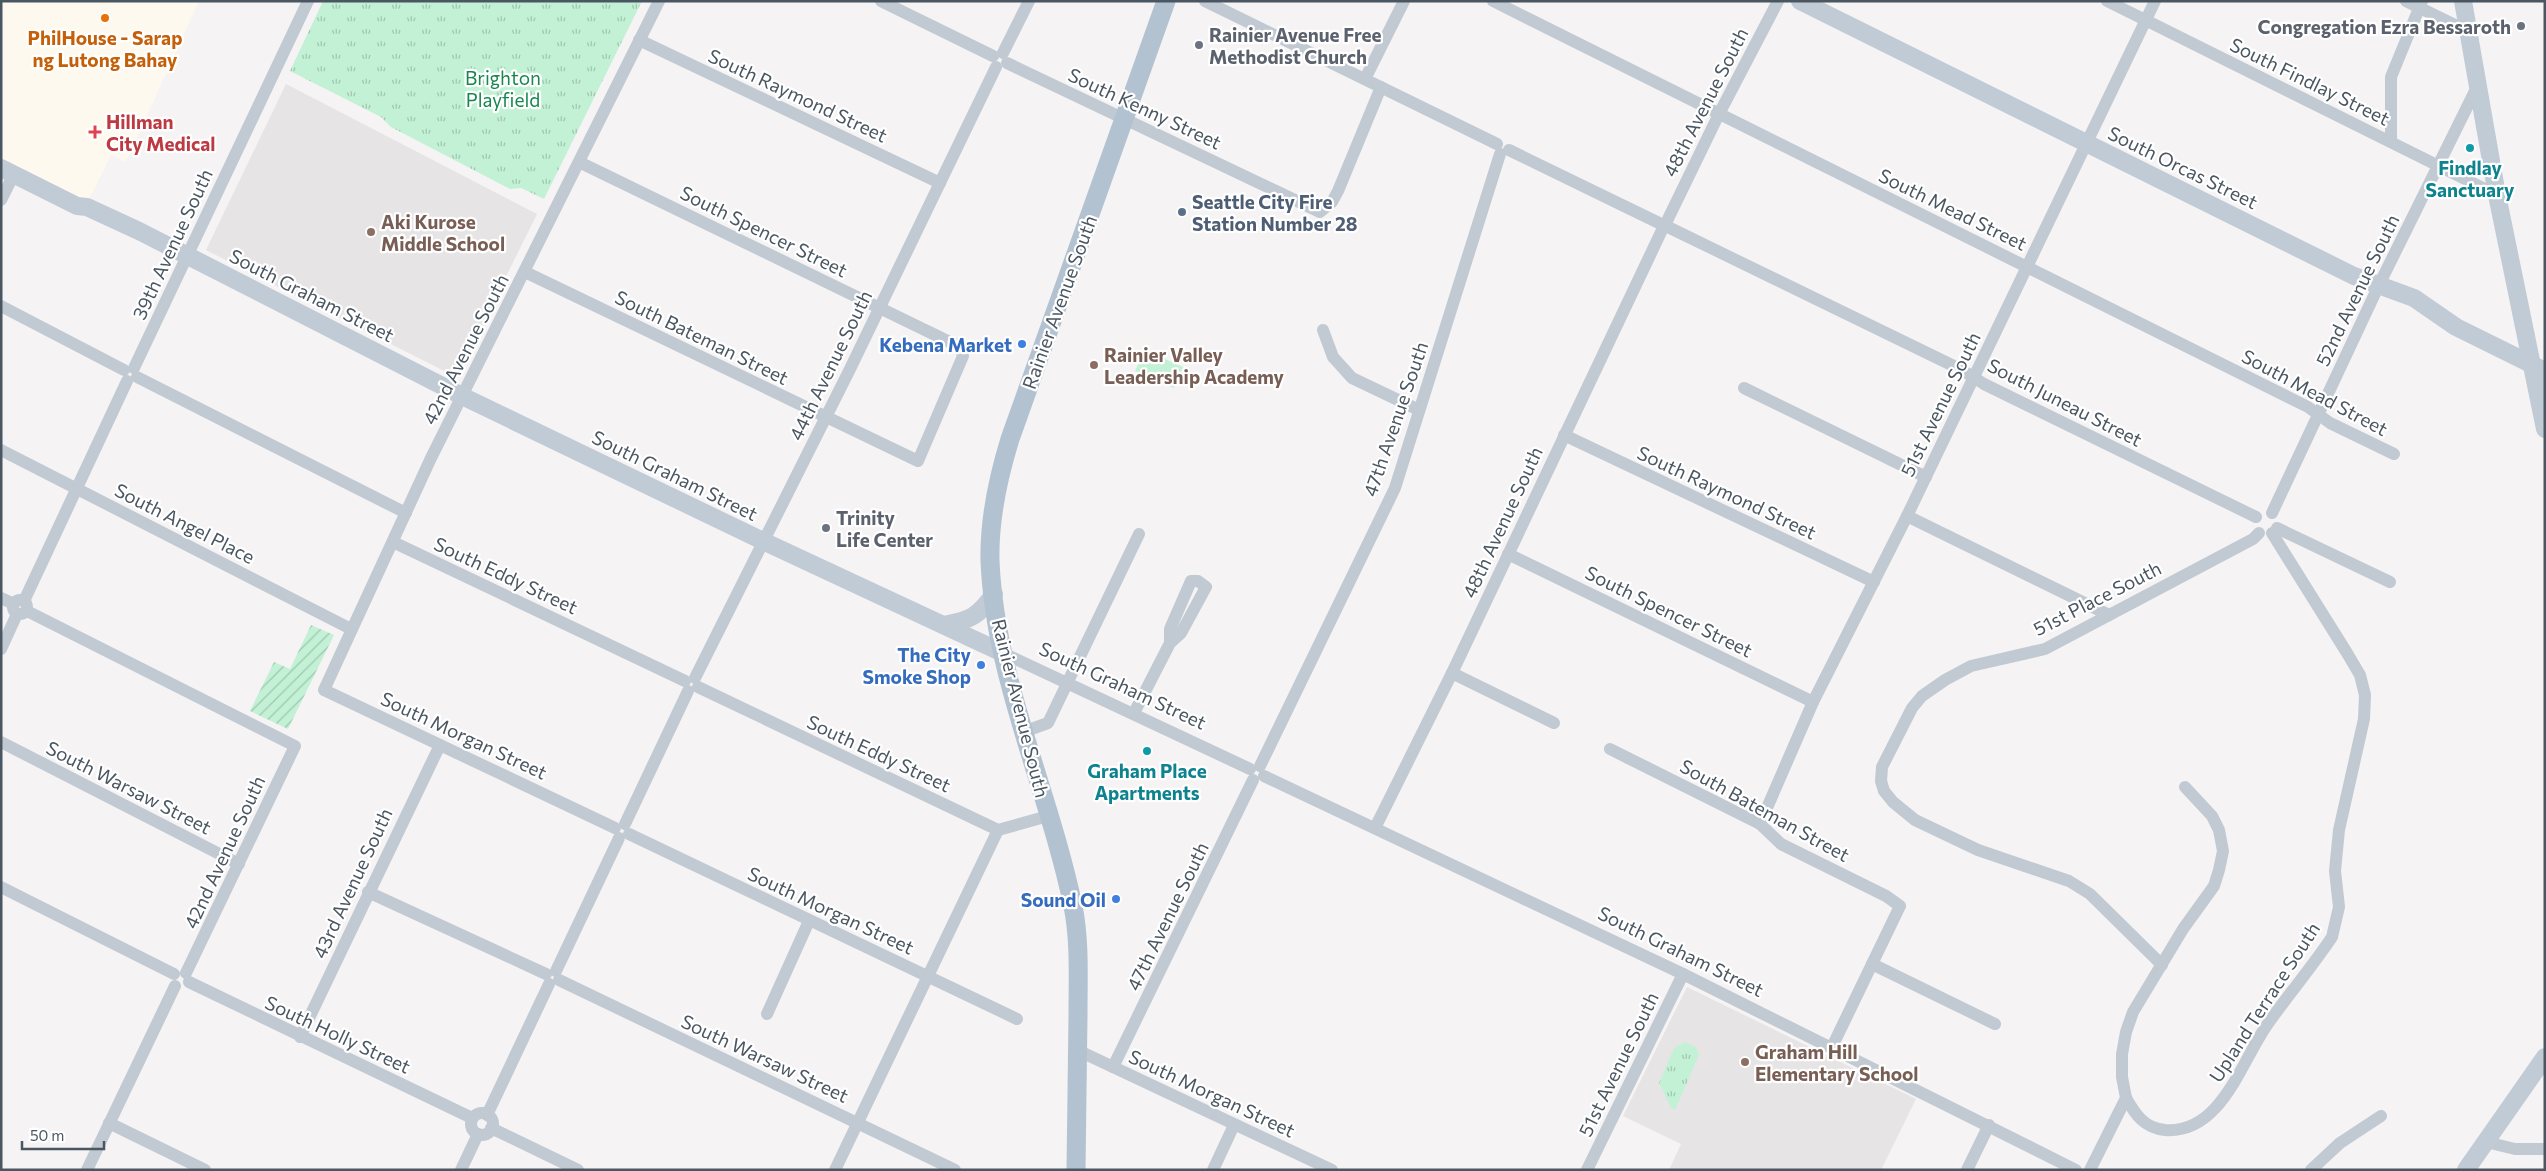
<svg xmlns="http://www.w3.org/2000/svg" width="2546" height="1171" font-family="Commissioner,sans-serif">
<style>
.commercial{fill:#fdf9ef}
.education{fill:#e6e4e5}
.grass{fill:#c3f1d5}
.park{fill:url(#park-tufts)}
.garden{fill:url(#garden-furrows)}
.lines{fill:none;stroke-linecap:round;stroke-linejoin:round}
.street{stroke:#c1cad2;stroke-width:12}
.secondary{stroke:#c1cbd6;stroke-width:18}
.primary{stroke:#b3c2d1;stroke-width:19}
.food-dot{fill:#e8710a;stroke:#fff;stroke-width:2}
.worship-dot{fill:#6b7280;stroke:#fff;stroke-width:2}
.health-dot{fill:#e0444e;stroke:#fff;stroke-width:2}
.culture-dot{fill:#0f9aa8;stroke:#fff;stroke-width:2}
.service-dot{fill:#5c6f8a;stroke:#fff;stroke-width:2}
.education-dot{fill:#8d6e63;stroke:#fff;stroke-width:2}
.shop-dot{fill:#3f7fe0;stroke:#fff;stroke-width:2}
.labels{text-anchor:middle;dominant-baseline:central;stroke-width:4.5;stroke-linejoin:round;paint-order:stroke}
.worship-label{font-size:19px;font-weight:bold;fill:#5b616d;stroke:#fff;text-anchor:start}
.food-label{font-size:19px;font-weight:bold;fill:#c56008;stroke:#fff}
.park-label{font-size:19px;fill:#17864f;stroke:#fff}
.street-label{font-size:19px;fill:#4a5661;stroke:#fff}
.health-label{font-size:19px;font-weight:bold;fill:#be3a42;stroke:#fff;text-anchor:start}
.culture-label{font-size:19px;font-weight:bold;fill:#0d838f;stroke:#fff}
.service-label{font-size:19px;font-weight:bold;fill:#4e5e75;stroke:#fff;text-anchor:start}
.education-label{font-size:19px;font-weight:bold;fill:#785e54;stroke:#fff;text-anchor:start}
.shop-label{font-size:19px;font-weight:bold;fill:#366cbe;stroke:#fff;text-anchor:end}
</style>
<defs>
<pattern id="park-tufts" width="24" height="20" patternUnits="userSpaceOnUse" patternTransform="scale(1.25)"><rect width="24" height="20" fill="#c3f1d5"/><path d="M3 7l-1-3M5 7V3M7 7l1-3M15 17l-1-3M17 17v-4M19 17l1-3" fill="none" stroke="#a0c6b0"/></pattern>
<pattern id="garden-furrows" width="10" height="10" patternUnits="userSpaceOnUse" patternTransform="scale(1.25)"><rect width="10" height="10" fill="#c3f1d5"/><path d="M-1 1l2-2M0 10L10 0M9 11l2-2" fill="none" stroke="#a0c6b0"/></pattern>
</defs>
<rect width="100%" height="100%" fill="#f5f3f3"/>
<!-- commercial -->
<path class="commercial" d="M1,1h198l-73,161 -15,-7 -23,47 -87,-42z"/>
<!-- education -->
<g class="education">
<path d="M286,84l251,130 -81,163 -250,-127z"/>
<path d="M1687,987l229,112 -35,71h-212l12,-26 -58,-28z"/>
</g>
<!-- grass -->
<path class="grass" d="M1145,350l38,17 -9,21 -39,-17z"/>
<!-- park -->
<g class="park">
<path d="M323,1h319l-98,198 -23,-11 -11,1 -119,-62 -10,-10 -91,-46z"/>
<path d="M1685,1042l11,5 3,8 -24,55 -4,-2 -12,-25 15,-35z"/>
</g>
<!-- garden -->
<path class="garden" d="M311,625l23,10 -46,94 -38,-18 24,-49 16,7z"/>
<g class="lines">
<!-- street -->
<g class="street">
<path d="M881,1l112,55"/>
<path d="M1205,1l292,143"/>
<path d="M1493,1l815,406 22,16 64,31"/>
<path d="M2107,1l390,194"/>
<path d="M2406,1l63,31"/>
<path d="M639,40l301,143"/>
<path d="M1003,53l26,-52"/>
<path d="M1007,63l313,149 12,-10 6,-11 43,-104"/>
<path d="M1365,79l39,-78"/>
<path d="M2391,142v-65l31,-76"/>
<path d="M1509,150l150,73"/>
<path d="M1,200l13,-26"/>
<path d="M1667,221l52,-107 59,-113"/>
<path d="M1670,228l292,142 22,14 272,133"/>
<path d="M525,272l393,189 45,-105 -3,-9 -381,-185"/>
<path d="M1,306l123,64"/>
<path d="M1323,330l10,27 19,21 67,32"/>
<path d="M134,368l174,-367"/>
<path d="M137,377l269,136"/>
<path d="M1744,388l182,89"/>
<path d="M1564,435l310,147"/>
<path d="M1,450l350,179"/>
<path d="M2272,513l107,-228 99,-200"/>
<path d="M1907,516l202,99"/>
<path d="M2277,528l113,54"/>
<path d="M393,542l292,139"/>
<path d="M1508,554l305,148"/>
<path d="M1,598l13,6"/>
<circle cx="20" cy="607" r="7"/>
<path d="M24,601l103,-220"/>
<path d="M27,611l268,135 -109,227"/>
<path d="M1,649l16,-35"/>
<path d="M1003,653l247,116"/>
<path d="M1452,673l102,50"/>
<path d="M695,678l155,-309 146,-302"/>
<path d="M698,687l300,143 50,-14"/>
<path d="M1134,713l36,-70v-14l21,-48h7l8,6 -25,46 -11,10"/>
<path d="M1023,732l25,-9 91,-189"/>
<path d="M1,742l238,122"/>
<path d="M1610,749l150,75 21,20 105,52 14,10 -68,141"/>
<path d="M1260,766l135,-278 105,-334"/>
<path d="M1264,776l419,198 393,196"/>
<path d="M625,824l63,-133"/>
<path d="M1760,824l53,-122 94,-186 248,-515"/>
<path d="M615,828l-291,-138 107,-232 228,-457"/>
<path d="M1375,828l77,-155 210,-443"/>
<path d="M629,834l388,185"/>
<path d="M1,887l173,87"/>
<path d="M368,892l178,82"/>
<path d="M1872,964l123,60"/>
<path d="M2162,965l-72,-71 -21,-13 -91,-31 -63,-30 -22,-18 -9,-11 -3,-10 1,-14 30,-59 10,-12 23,-16 26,-14 74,-17 208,-110 6,-6"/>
<path d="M556,971l63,-133"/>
<path d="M559,980l396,190"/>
<path d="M189,982l283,136"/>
<path d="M767,1014l42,-93"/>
<path d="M300,1037l140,-292"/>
<path d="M1077,1050l255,120"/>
<path d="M1113,1067l140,-287"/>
<path d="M2126,1098c9,16 18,30 39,32 56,4 76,-68 102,-105 21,-30 45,-58 65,-88l7,-30 -4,-36 4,-41 25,-111 1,-24 -5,-20 -13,-22 -75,-120"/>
<circle cx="482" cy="1124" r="11"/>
<path d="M487,1115l62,-131"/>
<path d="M109,1123l96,47"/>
<path d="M491,1128l87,42"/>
<path d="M2486,1142l29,7h30"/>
<path d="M87,1170l88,-184"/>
<path d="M461,1170l17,-36"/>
<path d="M835,1170l163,-340"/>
<path d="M1213,1170l21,-45"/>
<path d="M1587,1170l96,-196"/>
<path d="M1967,1170l22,-45"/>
<path d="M2090,1170l36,-72 -4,-21v-23l4,-22 7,-20 50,-83 31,-43 5,-16 4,-19 -4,-21 -7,-14 -27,-29"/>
<path d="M2311,1170l29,-27 41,-27"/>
</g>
<!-- secondary -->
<g class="secondary">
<path d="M1800,1l554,275 60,22 42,29 89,44"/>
<path d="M2463,1l34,194 48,234"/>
<path d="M1,168l76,38 10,1 52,24 323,165 301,145 240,112"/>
<path d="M944,625c26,-5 34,-8 50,-31"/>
<path d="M2466,1170l79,-113"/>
</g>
<!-- primary -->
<path class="primary" d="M1076,1170c1,-52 1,-103 2,-155 0,-36 2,-74 -5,-109 -24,-116 -78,-226 -83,-345 -1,-41 8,-83 20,-122l156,-438"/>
</g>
<!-- markers -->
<circle class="food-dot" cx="105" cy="18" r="5"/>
<g class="worship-dot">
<circle cx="2521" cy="26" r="5"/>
<circle cx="1199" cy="45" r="5"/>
<circle cx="826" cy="528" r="5"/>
</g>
<path class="health-dot" d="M92.5 124.5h5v5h5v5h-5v5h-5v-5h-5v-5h5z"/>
<g class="culture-dot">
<circle cx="2470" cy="148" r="5"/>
<circle cx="1147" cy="751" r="5"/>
</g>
<circle class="service-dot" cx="1182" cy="212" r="5"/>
<g class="education-dot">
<circle cx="371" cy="232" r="5"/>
<circle cx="1094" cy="365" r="5"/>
<circle cx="1745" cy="1062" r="5"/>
</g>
<g class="shop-dot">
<circle cx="1022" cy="344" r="5"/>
<circle cx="981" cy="665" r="5"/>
<circle cx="1116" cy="899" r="5"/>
</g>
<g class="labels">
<!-- worship labels -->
<g class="worship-label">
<text x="2511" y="26" text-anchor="end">Congregation Ezra Bessaroth</text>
<text x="1209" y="34">Rainier Avenue Free<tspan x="1209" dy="22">Methodist Church</tspan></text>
<text x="836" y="517">Trinity<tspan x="836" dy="22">Life Center</tspan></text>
</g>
<!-- food labels -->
<g class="food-label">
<text x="105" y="37">PhilHouse - Sarap<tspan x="105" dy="22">ng Lutong Bahay</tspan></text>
</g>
<!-- park labels -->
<g class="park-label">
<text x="503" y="77">Brighton<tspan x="503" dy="22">Playfield</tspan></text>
</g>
<!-- street labels -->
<g class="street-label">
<text transform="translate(2310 81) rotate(26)">South Findlay Street</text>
<text transform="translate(798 95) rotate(25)">South Raymond Street</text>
<text transform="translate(1705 102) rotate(-63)">48th Avenue South</text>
<text transform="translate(1145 108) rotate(25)">South Kenny Street</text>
<text transform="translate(2183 167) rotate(26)">South Orcas Street</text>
<text transform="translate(1953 209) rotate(26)">South Mead Street</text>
<text transform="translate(764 231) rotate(26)">South Spencer Street</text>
<text transform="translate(172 244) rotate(-65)">39th Avenue South</text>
<text transform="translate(2357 290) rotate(-64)">52nd Avenue South</text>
<text transform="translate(312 295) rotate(27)">South Graham Street</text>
<text transform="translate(1059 302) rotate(-70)">Rainier Avenue South</text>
<text transform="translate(702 337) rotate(26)">South Bateman Street</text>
<text transform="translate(465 349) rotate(-63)">42nd Avenue South</text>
<text transform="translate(830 365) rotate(-64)">44th Avenue South</text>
<text transform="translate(2315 392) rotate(28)">South Mead Street</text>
<text transform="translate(2065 402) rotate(27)">South Juneau Street</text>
<text transform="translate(1940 404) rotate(-64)">51st Avenue South</text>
<text transform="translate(1395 419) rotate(-71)">47th Avenue South</text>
<text transform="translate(675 475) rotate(26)">South Graham Street</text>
<text transform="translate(1727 492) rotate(25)">South Raymond Street</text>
<text transform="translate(1502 522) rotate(-65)">48th Avenue South</text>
<text transform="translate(185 523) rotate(27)">South Angel Place</text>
<text transform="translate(506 575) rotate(25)">South Eddy Street</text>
<text transform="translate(2097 598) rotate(-27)">51st Place South</text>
<text transform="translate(1669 611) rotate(26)">South Spencer Street</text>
<text transform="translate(1123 685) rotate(25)">South Graham Street</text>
<text transform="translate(1021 708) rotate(76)">Rainier Avenue South</text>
<text transform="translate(464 735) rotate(25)">South Morgan Street</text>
<text transform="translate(879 753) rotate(25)">South Eddy Street</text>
<text transform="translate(129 787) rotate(27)">South Warsaw Street</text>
<text transform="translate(1765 810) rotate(29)">South Bateman Street</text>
<text transform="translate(224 852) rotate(-65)">42nd Avenue South</text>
<text transform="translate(352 883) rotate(-65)">43rd Avenue South</text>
<text transform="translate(831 910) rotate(25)">South Morgan Street</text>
<text transform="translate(1167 916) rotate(-64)">47th Avenue South</text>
<text transform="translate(1681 951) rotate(26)">South Graham Street</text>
<text transform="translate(2264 1002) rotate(-57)">Upland Terrace South</text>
<text transform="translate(338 1034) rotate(25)">South Holly Street</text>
<text transform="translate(765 1058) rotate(25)">South Warsaw Street</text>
<text transform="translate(1618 1064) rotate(-64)">51st Avenue South</text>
<text transform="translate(1212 1093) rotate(25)">South Morgan Street</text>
</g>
<!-- health labels -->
<g class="health-label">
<text x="106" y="121">Hillman<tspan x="106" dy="22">City Medical</tspan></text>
</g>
<!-- culture labels -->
<g class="culture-label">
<text x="2470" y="167">Findlay<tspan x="2470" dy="22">Sanctuary</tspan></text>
<text x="1147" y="770">Graham Place<tspan x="1147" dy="22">Apartments</tspan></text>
</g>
<!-- service labels -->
<g class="service-label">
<text x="1192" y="201">Seattle City Fire<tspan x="1192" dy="22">Station Number 28</tspan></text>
</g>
<!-- education labels -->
<g class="education-label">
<text x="381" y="221">Aki Kurose<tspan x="381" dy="22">Middle School</tspan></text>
<text x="1104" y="354">Rainier Valley<tspan x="1104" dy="22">Leadership Academy</tspan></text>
<text x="1755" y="1051">Graham Hill<tspan x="1755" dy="22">Elementary School</tspan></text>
</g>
<!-- shop labels -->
<g class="shop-label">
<text x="1012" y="344">Kebena Market</text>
<text x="971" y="654">The City<tspan x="971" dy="22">Smoke Shop</tspan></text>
<text x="1106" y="899">Sound Oil</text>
</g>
</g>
<!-- border -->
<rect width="2546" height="1171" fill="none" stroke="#4a5661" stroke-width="5"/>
<!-- scale -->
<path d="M22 1141v8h82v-8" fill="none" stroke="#4a5661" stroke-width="2.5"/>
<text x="30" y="1141" font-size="15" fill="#4a5661" stroke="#ffffff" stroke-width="4" paint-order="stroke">50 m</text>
</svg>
